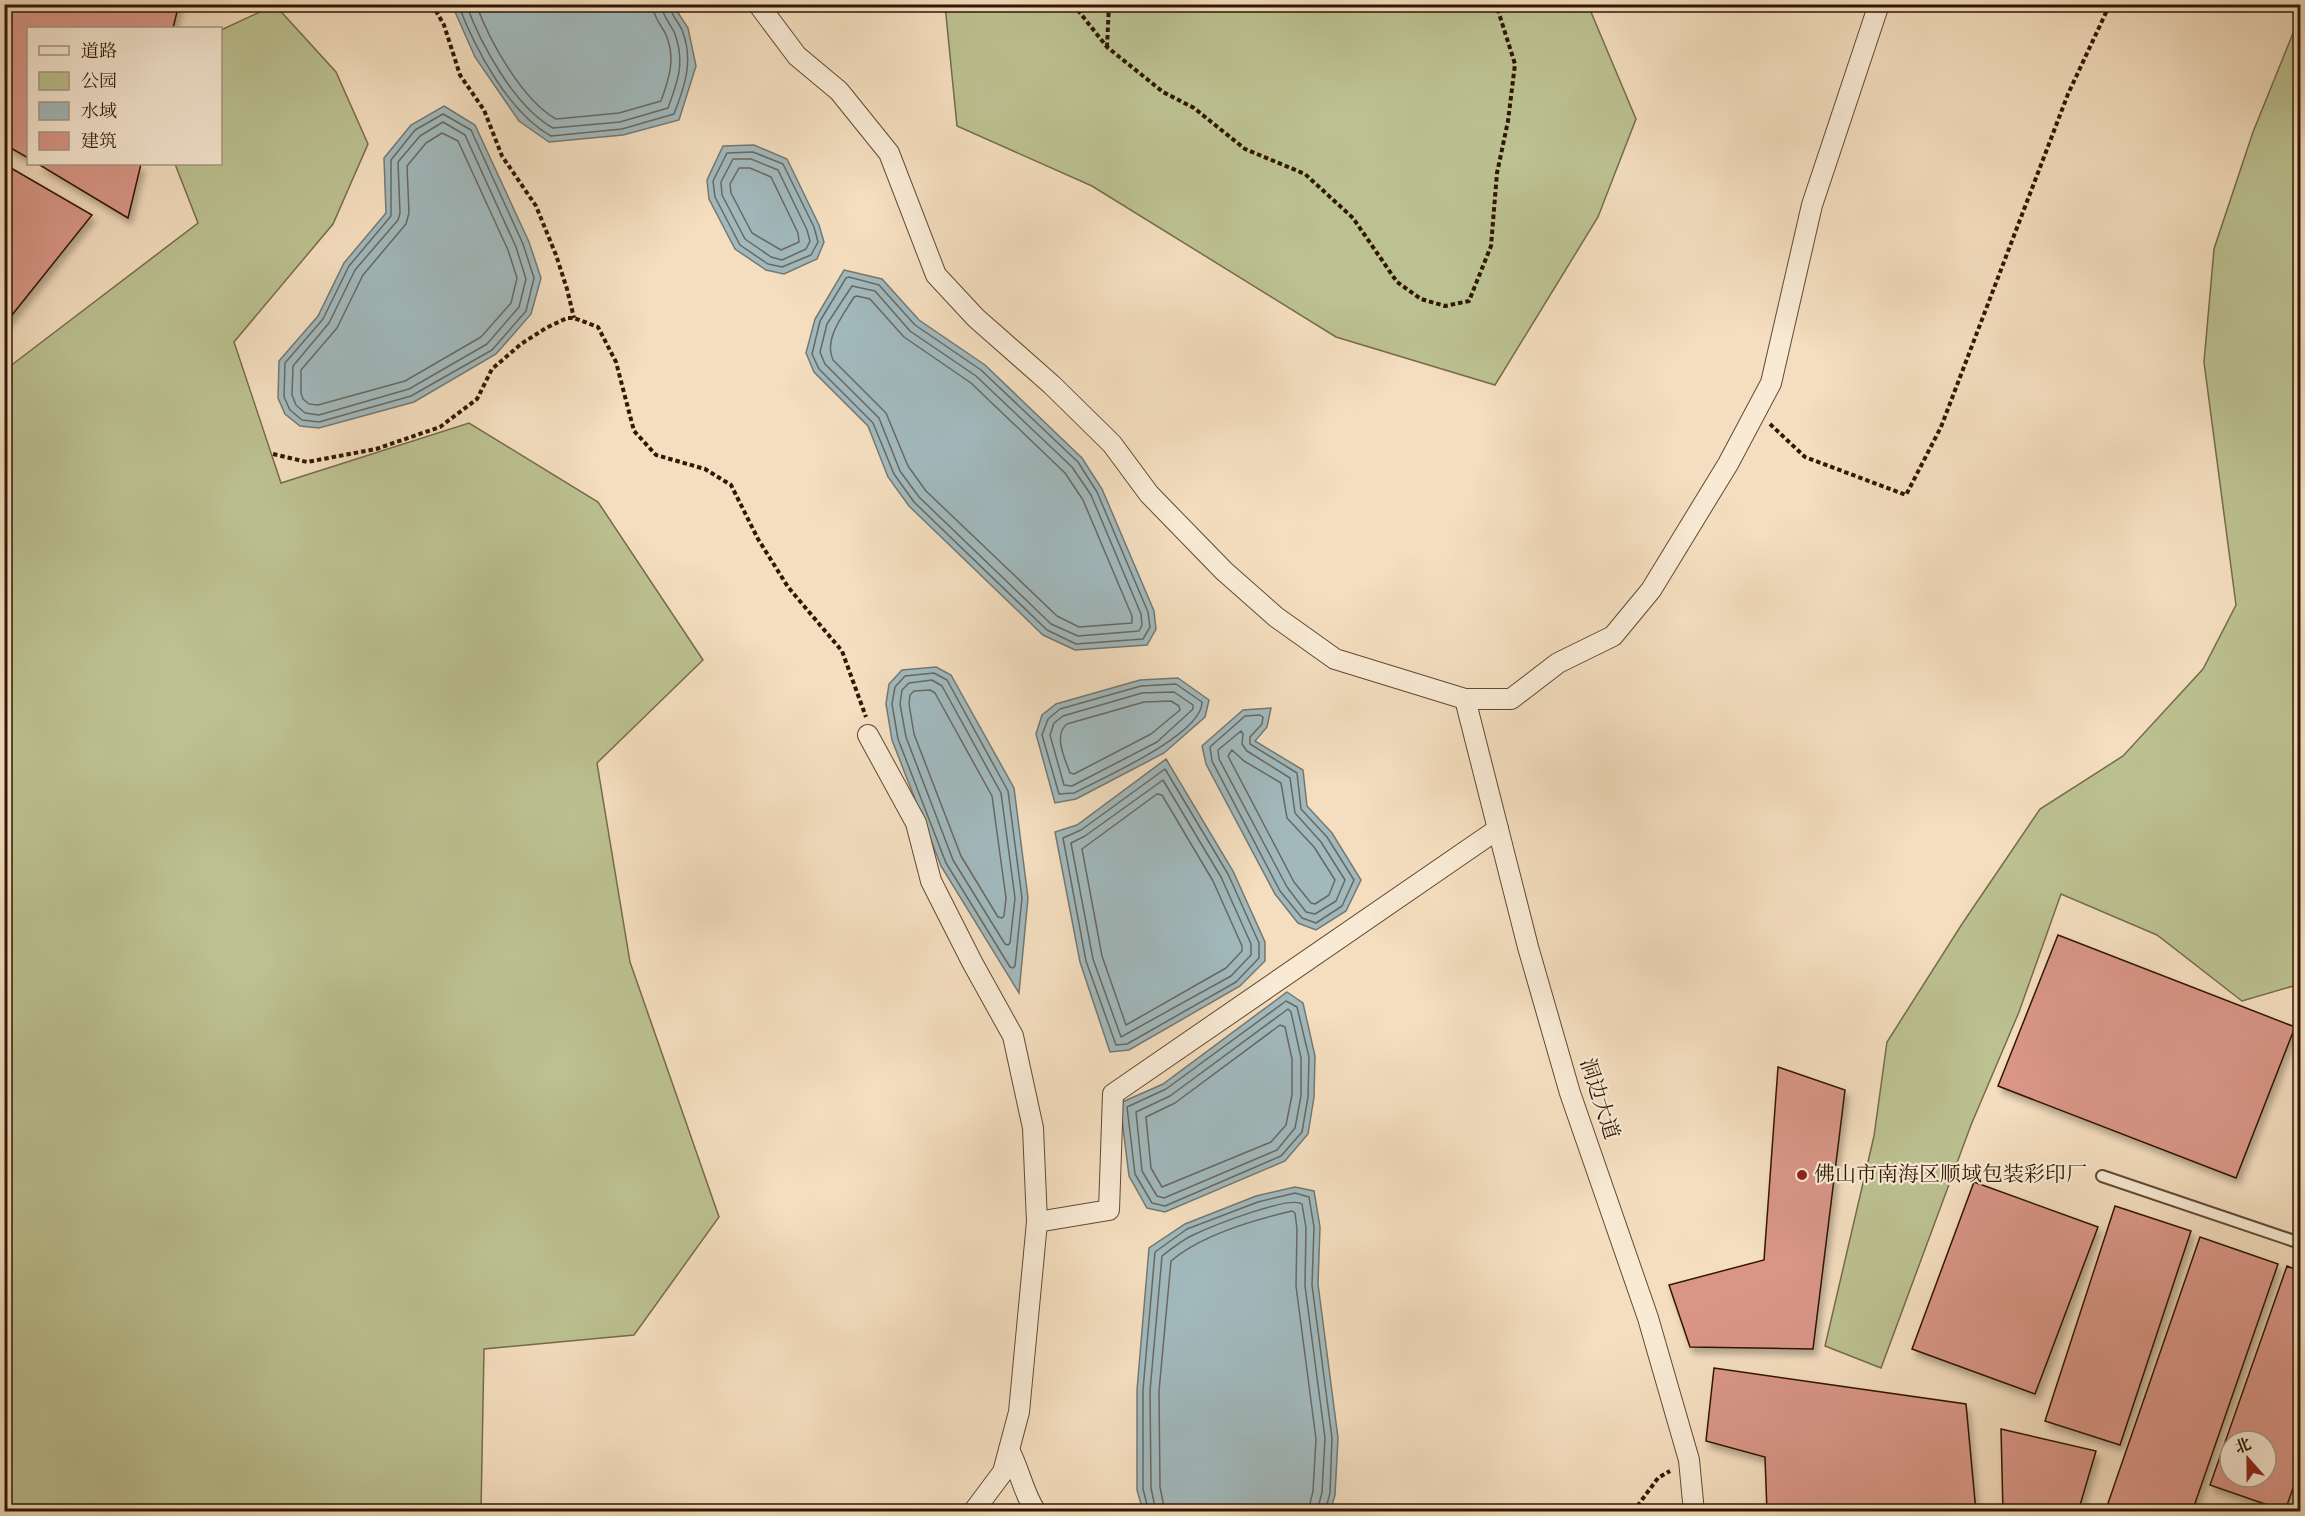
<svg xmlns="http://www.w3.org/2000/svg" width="2305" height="1516" font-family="'Libre Bodoni','Noto Serif SC',serif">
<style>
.green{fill:#bcc191;stroke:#766c4a;stroke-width:1.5}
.water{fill:#a1b9bd;stroke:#747872;stroke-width:1.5}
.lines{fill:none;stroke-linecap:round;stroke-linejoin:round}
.shore{stroke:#696860;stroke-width:1.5}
.building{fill:#d99687;stroke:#311702;stroke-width:1.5;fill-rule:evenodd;filter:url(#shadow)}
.service-casing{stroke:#624931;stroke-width:14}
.minor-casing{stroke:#624931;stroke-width:22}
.path{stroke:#311702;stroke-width:4;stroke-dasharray:4.5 3;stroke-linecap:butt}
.service{stroke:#f8ead5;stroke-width:10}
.minor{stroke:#f8ead5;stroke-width:20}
.poi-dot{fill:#8f2418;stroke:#f8ead5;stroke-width:2}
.labels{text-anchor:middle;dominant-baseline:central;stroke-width:4.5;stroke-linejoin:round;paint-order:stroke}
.street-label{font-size:21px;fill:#311702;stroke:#f8ead5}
.poi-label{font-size:21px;fill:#311702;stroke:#f8ead5;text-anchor:start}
</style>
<defs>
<filter id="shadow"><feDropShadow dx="3.5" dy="6" stdDeviation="3" flood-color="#0004"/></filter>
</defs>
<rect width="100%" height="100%" fill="#f4debf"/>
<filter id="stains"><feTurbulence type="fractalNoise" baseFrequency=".00333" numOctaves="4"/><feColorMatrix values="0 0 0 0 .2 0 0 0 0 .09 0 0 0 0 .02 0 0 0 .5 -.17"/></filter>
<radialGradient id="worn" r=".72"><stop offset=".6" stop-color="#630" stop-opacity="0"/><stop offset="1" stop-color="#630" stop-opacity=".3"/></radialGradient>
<!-- green -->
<g class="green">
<path d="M275,5l61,67 32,72 -35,80 -99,118 47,141 188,-60 129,79 105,158 -106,103 33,199 89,255 -85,118 -150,14 -3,162h-476v-1141l193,-147 -23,-59h45l1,-134z"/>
<path d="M945,5h643l48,114 -38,98 -103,168 -159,-48 -244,-151 -135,-60z"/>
<path d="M2300,16v968l-58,17 -85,-66 -96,-41 -42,118 -48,113 -90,243 -56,-22 49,-210 13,-94 75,-118 78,-115 83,-53 80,-87 33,-64 -32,-243 10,-113 39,-117z"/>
</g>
<!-- water -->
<g class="water">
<path d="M452,5h221l15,23 8,38 -17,54 -56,15 -74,7 -30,-21 -44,-64z"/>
<path d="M444,106l31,19 54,117 12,36 -10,36 -35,40 -82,48 -95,26 -19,-2 -15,-12 -7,-16 1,-37 39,-45 26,-53 42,-50 -2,-55 27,-33z"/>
<path d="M754,145l33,14 32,66 5,17 -7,17 -33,15 -18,-4 -31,-21 -26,-50 -2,-19 16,-34z"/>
<path d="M844,270l38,9 37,41 66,45 97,93 20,31 52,122 2,18 -9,16 -72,5 -32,-15 -134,-129 -21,-29 -20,-51 -54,-54 -8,-19 9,-34z"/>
<path d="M936,667l15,8 63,113 14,110 -9,95 -78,-127 -49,-126 -6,-36 3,-20 13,-14z"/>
<path d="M1178,678l31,22 -4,17 -41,36 -88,46 -21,4 -19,-69 6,-19 14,-11 84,-24z"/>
<path d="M1271,708l-4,19 -12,14 48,29 4,36 25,27 29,47 -15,31 -30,19 -18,-7 -23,-29 -69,-130 -4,-18 41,-36z"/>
<path d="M1166,759l67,112 32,71v19l-25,25 -111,64 -19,2 -30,-90 -25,-130 22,-7z"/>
<path d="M1287,992l16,11 12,53 -1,41 -6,37 -23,27 -120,51 -18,-4 -18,-32 -9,-73 43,-19z"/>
<path d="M1295,1187l19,4 6,36 -2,57 20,154 -3,57 -5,16h-187l-6,-21v-100l12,-142 36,-24 71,-28z"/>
</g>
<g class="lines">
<!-- shore -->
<g class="shore">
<path d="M458,4c17,45 51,109 93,132l71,-7 52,-15c11,-28 20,-54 8,-84 -4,-9 -12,-16 -13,-26"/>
<path d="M466,4c15,41 49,103 87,124l67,-6 48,-14c10,-27 17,-45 7,-74 -4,-10 -13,-18 -14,-30"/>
<path d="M476,4c13,36 46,96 80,115l63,-6 42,-12c8,-22 15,-43 5,-66 -5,-11 -13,-18 -14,-31"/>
<path d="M443,114l28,16 52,114 11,34 -8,33 -34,39 -81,46 -92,26 -17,-2 -12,-10 -6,-13 1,-34 38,-44 26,-53 42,-50v-56l24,-30z"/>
<path d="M443,122l22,13 51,112 10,32 -7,28 -32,37 -78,45 -90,26 -14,-2 -9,-8 -4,-10 1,-29 36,-43 26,-53 43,-50 2,-7 -2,-51 22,-26z"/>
<path d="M442,133l16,8 50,109 9,28 -6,25 -30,34 -76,44 -87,24 -9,-1 -6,-5 -2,-6v-23l36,-42 26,-53 43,-51 3,-11 -2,-47 19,-23z"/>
<path d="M753,152l30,12 31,63 4,15 -7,13 -29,12 -14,-3 -28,-19 -25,-48 -2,-16 14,-28z"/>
<path d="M733,159h18l27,11 29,60 3,11 -4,8 -24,11 -11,-3 -26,-18 -23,-44 -1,-13z"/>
<path d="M739,168h11l21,9 27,56 1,9 -18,8 -29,-17 -21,-40 -1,-9z"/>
<path d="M849,277l30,8 36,40 66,45 97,92 19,30 51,120 2,15 -7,12 -67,5 -29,-14 -133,-128 -20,-28 -21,-51 -54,-54 -7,-15 8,-33 26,-43z"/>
<path d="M852,286l23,5 35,40 66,45 96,91 19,28 50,119 1,11 -3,6 -61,5 -27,-12 -132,-127 -19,-26 -21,-53 -54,-54 -5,-12 7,-28z"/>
<path d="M857,296l13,3 34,38 67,46 94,90 18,27 49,116v7l-53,4 -22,-11 -131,-125 -18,-25 -22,-53 -53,-53c-10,-21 11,-46 21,-63z"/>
<path d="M934,673l13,7 61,111 14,107 -7,68 -2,2 -3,-1 -64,-104 -48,-124 -6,-35 3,-17 10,-11z"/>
<path d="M932,680l10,6 59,107 14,105 -5,45 -2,2 -3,-1 -52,-84 -47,-123 -6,-33 2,-14 7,-7z"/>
<path d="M1176,684l26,18c1,32 -101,77 -128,91l-15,1 -17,-59 6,-16 12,-10 81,-23z"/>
<path d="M930,690l5,3 57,103 14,102 -2,18 -2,2 -4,-1 -37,-61 -47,-122 -5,-30 1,-9 4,-4z"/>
<path d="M1174,692l19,13v4l-36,33 -85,44 -8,-1 -14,-50 4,-12 9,-7 79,-23z"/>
<path d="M1171,701l8,5 1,4 -29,24 -77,40 -4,-1c-5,-14 -17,-38 -3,-49l77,-22z"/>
<path d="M1260,715l3,2 -1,7 -12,13v7l47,29 4,36 26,28 27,43 -12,26 -26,17 -14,-5 -22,-27 -68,-130 -2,-14 35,-31z"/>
<path d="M1241,731l2,3 -1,10 5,7 43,27 5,35 26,29 24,38 -9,21 -21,13 -9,-2 -19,-25 -68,-128 -1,-9z"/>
<path d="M1232,750l12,11 37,22 6,35 27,29 21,33 -6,15 -14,9 -4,-1 -17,-21 -66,-126z"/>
<path d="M1165,769l63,105 31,69v15l-23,24 -109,62 -11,1 -30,-84 -23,-123 18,-8z"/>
<path d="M1163,780l58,97 30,67v11l-20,21 -110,61 -28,-78 -22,-116 14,-7z"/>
<path d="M1157,794l5,1 51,86 29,65v5l-16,17 -100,57 -24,-69 -20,-107z"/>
<path d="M1286,1001l11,6 12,50 -1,40 -6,35 -21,24 -116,50 -13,-3 -17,-29 -8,-67 39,-18z"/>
<path d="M1288,1009l3,3 10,46v38l-6,32 -18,22 -113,48 -7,-2 -15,-25 -6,-59 34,-16z"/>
<path d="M1280,1025l5,2 7,32v36l-6,30 -15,17 -109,45 -11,-19 -5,-51 29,-14z"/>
<path d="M1149,1512l-6,-23v-99l12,-138 32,-23 71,-27 37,-9 14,4 5,30 -2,58 20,153 -2,55 -5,19"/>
<path d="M1156,1512l-5,-24 -1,-97 12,-135c9,-7 20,-16 31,-21 17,-8 96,-40 109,-31l4,24 -1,58 20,152 -3,54 -5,20"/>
<path d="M1165,1512l-5,-25 -1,-96 12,-130c30,-26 82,-41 121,-50l3,2 2,16 -1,57 20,153 -3,52 -5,21"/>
</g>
</g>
<!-- building -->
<g class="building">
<path d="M4,4h175l-6,24h-145v130l-24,-14z"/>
<path d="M4,164l88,51 -88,110z"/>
<path d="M38,164h103l-13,54z"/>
<path d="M2058,935l237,92 -59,151 -238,-92z"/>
<path d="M1778,1067l67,23 -32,259 -123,-2 -21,-62 95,-25z"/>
<path d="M1974,1182l124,45 -63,167 -123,-45z"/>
<path d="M2115,1206l76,25 -71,214 -75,-24z"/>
<path d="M2200,1237l78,27 -86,248h-87z"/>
<path d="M2287,1266l13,5v197l-15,43 -75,-26zM2230,1441h36v36h-36z"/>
<path d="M1714,1368l252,36 10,108h-209l-2,-55 -59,-16z"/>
<path d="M2001,1429l95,22 -18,61h-75z"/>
</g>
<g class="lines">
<defs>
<path id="service" d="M2102,1176l198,67"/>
<g id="minor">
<path d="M758,4l39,52 42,35 50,62 47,122 40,43 76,67 60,59 37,50 75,77 52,46 59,42 130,40h46l47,-36 55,-27 38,-46 77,-126 43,-81 41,-178 67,-201"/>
<path d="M1465,699l63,248 42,146 78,225 41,142 5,52"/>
<path d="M868,735l48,88 15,58 41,81 41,74 20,92 4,94"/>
<path d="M1009,1450c11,20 14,43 27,62"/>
<path d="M973,1512l30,-40 16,-60 18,-190 72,-12 4,-116 385,-265"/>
</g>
</defs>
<!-- service casing -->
<use href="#service" class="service-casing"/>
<!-- minor casing -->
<use href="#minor" class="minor-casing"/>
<!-- path -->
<g class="path">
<path d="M432,4l12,21 16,50 24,35 18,46 34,50 20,49 11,34 7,29"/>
<path d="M1073,4l34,43 56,45 31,16 51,41 60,25 48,44 44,64 24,17 24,7 24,-5 22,-55 6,-73 11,-52 7,-57 -19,-60"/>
<path d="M1107,47l2,-43"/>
<path d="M1770,424l35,33 101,38 35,-68 127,-333 42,-90"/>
<path d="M273,454l34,8 69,-13 64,-22 37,-28 15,-30 29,-25 25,-16 21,-10h7l24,9 18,35 18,69 22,24 49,14 26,16 27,54 30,48 54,64 24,66"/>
<path d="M1633,1512l25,-34 12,-7"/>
</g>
<!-- service -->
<use href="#service" class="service"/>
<!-- minor -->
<use href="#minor" class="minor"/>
</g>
<!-- markers -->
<circle class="poi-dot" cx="1802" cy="1175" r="6"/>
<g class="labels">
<!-- street labels -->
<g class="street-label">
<text transform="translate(1599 1099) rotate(72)">洞边大道</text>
</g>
<!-- poi labels -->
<g class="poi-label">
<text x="1814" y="1175">佛山市南海区顺域包装彩印厂</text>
</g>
</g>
<!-- margin -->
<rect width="2305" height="1516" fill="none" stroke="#f4debf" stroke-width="24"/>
<rect x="6" y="6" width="2293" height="1504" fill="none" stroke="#311702" stroke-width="3"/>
<rect x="12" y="12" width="2281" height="1492" fill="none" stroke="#311702" stroke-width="1.5"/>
<!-- legend -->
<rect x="27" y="27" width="195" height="138" fill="#f8ead5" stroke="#a89681" stroke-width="1.5"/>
<rect x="39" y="46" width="30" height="9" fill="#f8ead5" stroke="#a89681" stroke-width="1.5"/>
<text x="81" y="57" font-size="18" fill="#311702">道路</text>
<rect x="39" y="72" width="30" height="18" fill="#bcc191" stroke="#a89681" stroke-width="1.5"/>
<text x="81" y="87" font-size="18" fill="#311702">公园</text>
<rect x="39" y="102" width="30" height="18" fill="#a1b9bd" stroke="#a89681" stroke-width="1.5"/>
<text x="81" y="117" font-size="18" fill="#311702">水域</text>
<rect x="39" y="132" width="30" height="18" fill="#d99687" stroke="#a89681" stroke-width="1.5"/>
<text x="81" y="147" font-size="18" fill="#311702">建筑</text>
<!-- north arrow -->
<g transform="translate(2248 1459) rotate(339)"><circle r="28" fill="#f8ead5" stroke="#a89681" stroke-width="1.5"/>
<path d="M0-4.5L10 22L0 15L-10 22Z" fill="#8f2418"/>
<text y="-9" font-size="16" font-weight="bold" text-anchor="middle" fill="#311702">北</text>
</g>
<rect width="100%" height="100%" filter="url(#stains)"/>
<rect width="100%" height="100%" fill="url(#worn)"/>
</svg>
